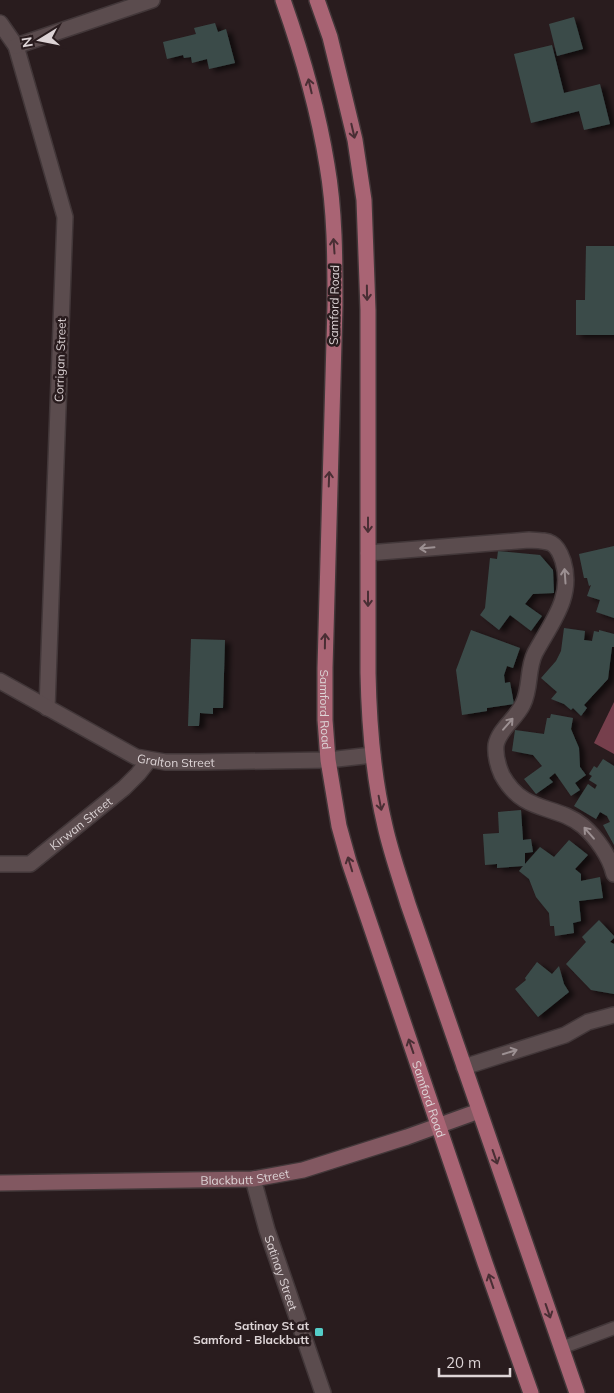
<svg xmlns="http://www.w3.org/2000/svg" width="614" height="1393" font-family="Mulish,sans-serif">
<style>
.forest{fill:#763f4c}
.building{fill:#3b4c4a;filter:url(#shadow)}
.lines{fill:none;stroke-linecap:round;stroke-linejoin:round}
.lane-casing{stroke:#423739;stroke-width:15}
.street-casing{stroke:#423739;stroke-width:18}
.secondary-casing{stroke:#423739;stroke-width:18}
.primary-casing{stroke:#423739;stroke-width:18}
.lane{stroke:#5b4c4e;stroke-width:12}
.street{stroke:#5b4c4e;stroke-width:15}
.secondary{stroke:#825861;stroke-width:15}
.primary{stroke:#a96474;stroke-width:15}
.oneway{stroke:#492e34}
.oneway2{stroke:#9c9092}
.poi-dot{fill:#54cdc8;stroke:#291c1e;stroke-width:2}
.labels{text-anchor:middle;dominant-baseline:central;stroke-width:5;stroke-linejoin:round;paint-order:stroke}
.street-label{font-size:12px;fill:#ddd4d6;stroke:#291c1e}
.poi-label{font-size:12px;font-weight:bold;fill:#ddd4d6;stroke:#291c1e;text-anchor:end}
</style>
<defs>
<filter id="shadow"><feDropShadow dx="5.5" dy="3" stdDeviation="2.5" flood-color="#0009"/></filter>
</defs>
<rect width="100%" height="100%" fill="#291c1e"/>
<!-- forest -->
<path class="forest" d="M614,702v52l-20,-11z"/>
<!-- building -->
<g class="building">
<path d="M574,17l9,32 -26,7 -8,-32z"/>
<path d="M215,23l3,9 8,-3 9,34 -26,6 -2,-10 -15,4 -1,-6 -7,1 -1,-3 -16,4 -4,-17 33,-8 -2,-6z"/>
<path d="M552,45l12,48 36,-9 10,40 -26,6 -5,-19 -48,12 -17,-69z"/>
<path d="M586,246h28v89h-38v-35h9z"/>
<path d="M614,546v72l-18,-6 4,-12 -13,-4 4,-11 -2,1 -2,-8h-3l-5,-24z"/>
<path d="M498,551l42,4 13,15 1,23 -21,1 -8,10 17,12 -11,15 -21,-16 -11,15 -19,-15 5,-7 5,-50 7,1z"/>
<path d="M564,628l21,3 -1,9 8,1 2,-10 5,1v-2l15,4v13h-2l-4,32 -24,26 3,3 -6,8 -8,-8 -2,2 -7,-6 -13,-5 6,-7 -16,-14 15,-17 5,-10z"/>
<path d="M471,630l49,18 -7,20 -6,-2 -3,9 1,8 5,-1 4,22 -27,4v3l-25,4 -6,-45z"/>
<path d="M191,639l34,1 -2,68h-10v6l-13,-1 -1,13h-11z"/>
<path d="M551,714l22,4 -2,11 8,19 1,19 6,8 -11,8 5,7 -9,6 -16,-23 -6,5 4,4 -17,12 -12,-15 18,-13 -9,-11 -21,-4 3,-21 29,4 3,-16h3z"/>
<path d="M603,759l11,7v79l-11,-20 7,-3 -3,-6 -7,-4 -4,7 -22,-13 14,-22 7,5 2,-4 -8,-5 3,-4 -3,-2 5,-8 3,2z"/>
<path d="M521,810l2,30 8,-1 2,13 -8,1v11l15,-17 14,10 15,-17 19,15 -13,14 6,5v7l19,-4 3,21 -24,3 2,20 -8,2 1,10 -19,3 -1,-10h-4l-1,-13 -13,-16 -7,-18 -10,-8 4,-5 -26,2v-4l-12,1 -2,-31 16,-1 -1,-21z"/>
<path d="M599,920l15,16v2l-4,4 4,2v50l-23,-4 -25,-26 20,-22 -4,-5z"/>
<path d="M537,962l15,12 7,-8 5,18 5,8 -31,25 -23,-28 11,-9 -1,-2z"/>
</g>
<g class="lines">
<defs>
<path id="lane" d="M561,1348l53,-20"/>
<g id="street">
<path d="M0,23l16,23 49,171 -18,491"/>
<path d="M16,46l136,-46"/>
<path d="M368,553l161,-13c20,1 27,0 34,21 11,36 -12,62 -28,92 -8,16 -4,35 -12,51 -7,15 -24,25 -27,41 -1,10 2,21 6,30 22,40 53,28 81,51 14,12 27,31 31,48"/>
<path id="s1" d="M0,681l136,76 29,5h33l130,-2 45,-5"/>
<path id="s2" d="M0,864h30l94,-76 14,-14 11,-14"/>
<path d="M464,1067l101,-32 23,-13 26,-7"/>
<path id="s3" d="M253,1179l14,51 56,163"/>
</g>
<g id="secondary">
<path id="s4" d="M0,1183l253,-4 50,-9 104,-33 72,-26"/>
</g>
<g id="primary">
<path id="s5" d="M283,0c19,54 35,109 44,165 8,46 8,94 8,140l-10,363v52l3,40 11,66 10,36 136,401 46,130"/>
<path d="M317,0l13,37 13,53 12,50 9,60 4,110v363c1,52 5,103 17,153 6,27 15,52 23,78l169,489"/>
</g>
</defs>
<!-- lane casing -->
<use href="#lane" class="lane-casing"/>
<!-- street casing -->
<use href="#street" class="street-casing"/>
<!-- secondary casing -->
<use href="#secondary" class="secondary-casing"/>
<!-- primary casing -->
<use href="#primary" class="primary-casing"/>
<!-- lane -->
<use href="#lane" class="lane"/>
<!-- street -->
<use href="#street" class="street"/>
<!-- secondary -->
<use href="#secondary" class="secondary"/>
<!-- primary -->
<use href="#primary" class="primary"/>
</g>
<!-- one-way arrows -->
<defs><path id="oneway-shaft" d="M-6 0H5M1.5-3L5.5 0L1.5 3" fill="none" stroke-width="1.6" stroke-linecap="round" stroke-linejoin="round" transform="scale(1.25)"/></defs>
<g class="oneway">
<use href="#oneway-shaft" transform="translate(310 86) rotate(-103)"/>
<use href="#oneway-shaft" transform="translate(353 131) rotate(77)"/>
<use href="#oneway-shaft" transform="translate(334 246) rotate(-94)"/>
<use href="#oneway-shaft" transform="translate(367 293) rotate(89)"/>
<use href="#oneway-shaft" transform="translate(329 479) rotate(-88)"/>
<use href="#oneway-shaft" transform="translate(368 525) rotate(90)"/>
<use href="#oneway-shaft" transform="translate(368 599) rotate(90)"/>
<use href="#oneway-shaft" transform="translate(325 641) rotate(-89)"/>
<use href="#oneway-shaft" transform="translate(380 803) rotate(79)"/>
<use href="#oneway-shaft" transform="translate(350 864) rotate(-107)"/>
<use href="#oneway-shaft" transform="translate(411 1046) rotate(-109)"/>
<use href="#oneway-shaft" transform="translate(495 1157) rotate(71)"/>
<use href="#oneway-shaft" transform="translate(491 1281) rotate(-109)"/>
<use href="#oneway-shaft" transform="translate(548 1311) rotate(71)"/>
</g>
<g class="oneway2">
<use href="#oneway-shaft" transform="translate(427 548) rotate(175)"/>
<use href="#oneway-shaft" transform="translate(565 576) rotate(-94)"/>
<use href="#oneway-shaft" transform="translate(508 724) rotate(-49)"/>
<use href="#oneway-shaft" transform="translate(589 833) rotate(-131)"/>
<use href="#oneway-shaft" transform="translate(510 1052) rotate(-17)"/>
</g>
<!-- markers -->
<rect class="poi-dot" x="314" y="1327" width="10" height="10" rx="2.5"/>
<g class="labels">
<!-- street labels -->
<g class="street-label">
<text transform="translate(334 305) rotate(-89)">Samford Road</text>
<text transform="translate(60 360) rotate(-88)">Corrigan Street</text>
<text stroke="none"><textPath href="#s5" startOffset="716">Samford Road</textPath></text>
<text stroke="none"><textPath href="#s1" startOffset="196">Gralton Street</textPath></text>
<text stroke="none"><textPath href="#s2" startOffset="95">Kirwan Street</textPath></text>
<text stroke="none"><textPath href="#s5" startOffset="1121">Samford Road</textPath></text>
<text stroke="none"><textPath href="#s4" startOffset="245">Blackbutt Street</textPath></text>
<text stroke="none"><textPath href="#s3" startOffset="98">Satinay Street</textPath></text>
</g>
<!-- poi labels -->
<g class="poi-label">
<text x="309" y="1325">Satinay St at<tspan x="309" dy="14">Samford - Blackbutt</tspan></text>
</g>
</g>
<!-- north arrow -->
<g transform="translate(40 40) rotate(260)" stroke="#291c1e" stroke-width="4" paint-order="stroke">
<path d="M0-4L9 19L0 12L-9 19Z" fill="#ddd4d6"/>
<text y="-8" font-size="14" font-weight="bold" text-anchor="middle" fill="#ddd4d6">N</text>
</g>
<!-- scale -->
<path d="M439 1368v8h71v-8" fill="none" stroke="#ddd4d6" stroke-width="2.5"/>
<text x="446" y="1368" font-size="15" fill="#ddd4d6" stroke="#291c1e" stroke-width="4" paint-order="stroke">20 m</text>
</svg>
